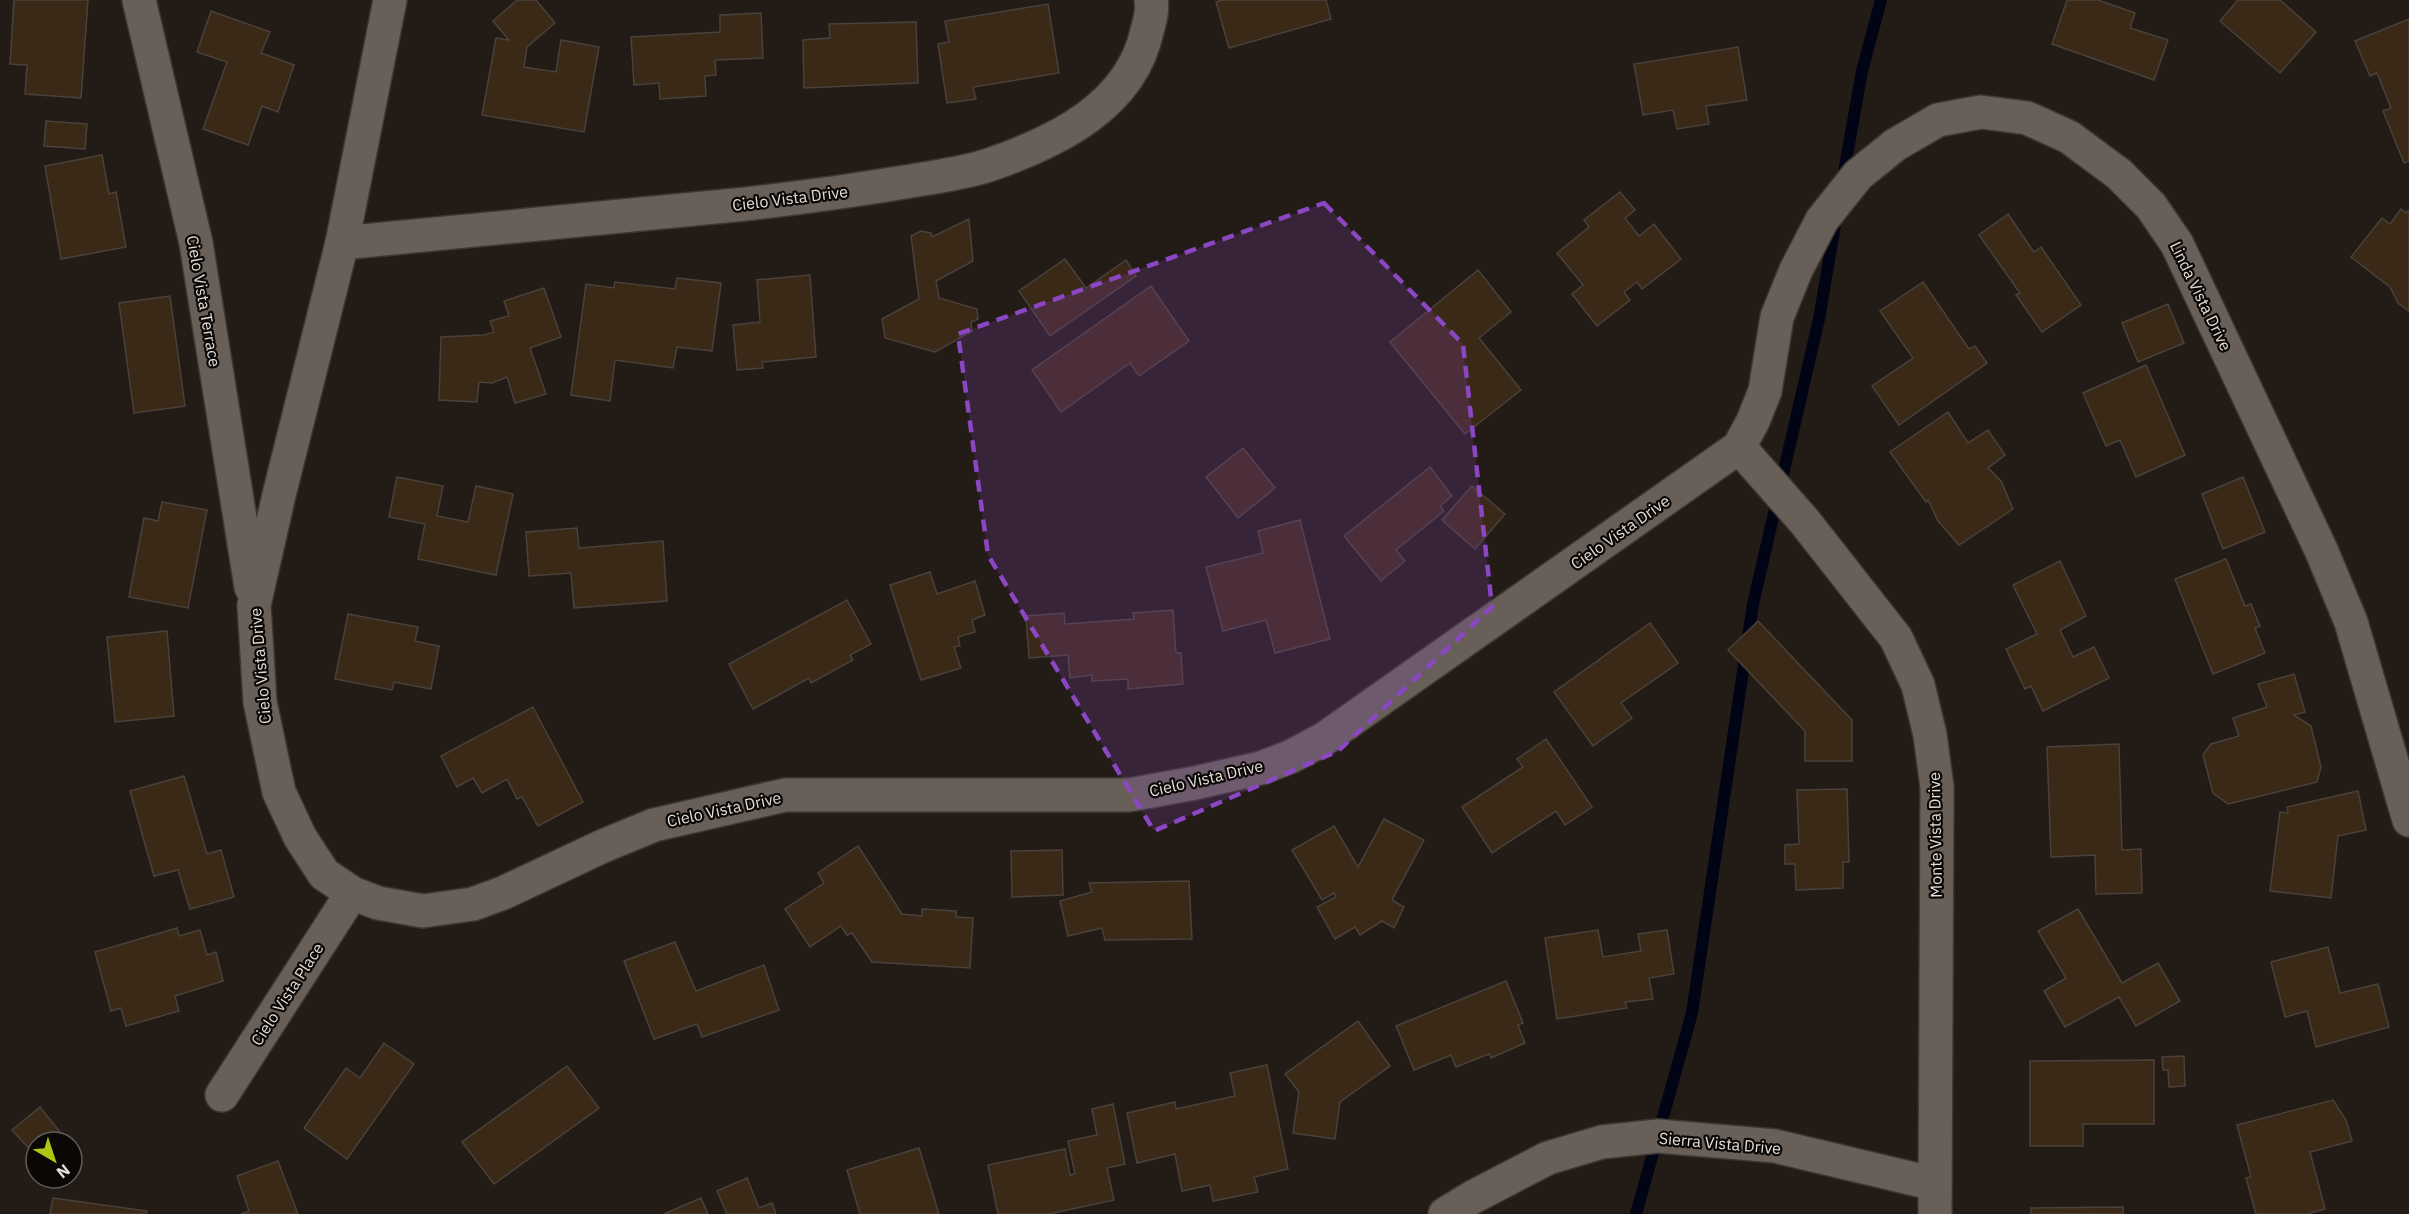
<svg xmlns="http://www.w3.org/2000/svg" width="2409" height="1214" font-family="'IBM Plex Sans',sans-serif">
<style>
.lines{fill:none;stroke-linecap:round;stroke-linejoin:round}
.stream{stroke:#010414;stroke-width:12}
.building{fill:#3b2917;stroke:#49413b;stroke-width:1.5}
.street-casing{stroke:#3b3632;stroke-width:36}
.street{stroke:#675f58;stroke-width:33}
.marked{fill:#8b47c3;fill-opacity:0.2;stroke:#8b47c3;stroke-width:4.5;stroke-dasharray:12 8;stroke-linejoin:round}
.labels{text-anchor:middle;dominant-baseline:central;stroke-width:4.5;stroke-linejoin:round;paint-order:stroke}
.street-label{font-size:16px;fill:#e3deda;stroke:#0a0705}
</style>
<rect width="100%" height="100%" fill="#231c16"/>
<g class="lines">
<!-- stream -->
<g class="stream">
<path d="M1843,178l19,-107 19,-71"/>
<path d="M1636,1214l56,-201 61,-409 66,-285 17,-100"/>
</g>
</g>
<!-- building -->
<g class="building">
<path d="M14,0h74l-7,98 -56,-4 2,-29 -17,-1z"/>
<path d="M517,0h19l19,23 -28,24 -3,20 32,5 5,-32 38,7 -15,85 -102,-17 14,-77 13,2 -16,-19z"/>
<path d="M1222,0h104l5,19 -102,29 -13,-46z"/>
<path d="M2067,0h31l37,13 -5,15 38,12 -14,40 -102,-36z"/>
<path d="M2238,0h42l36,32 -36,41 -60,-52z"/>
<path d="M1048,4l11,69 -86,14 3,12 -29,4 -9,-59 11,-2 -4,-21z"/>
<path d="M211,11l59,21 -9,21 33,12 -16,47 -16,-6 -14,39 -45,-16 24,-67 -30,-10z"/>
<path d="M761,13l2,45 -48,2 1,15 -11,1 1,20 -46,3 -1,-16 -25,2 -3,-48 89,-5v-17z"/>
<path d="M2409,19v142l-5,2 -21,-52 8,-3 -14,-35 -7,3 -15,-35z"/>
<path d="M916,22l2,61 -114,5 -1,-48 27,-2 -1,-14z"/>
<path d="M1738,47l9,53 -41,6 3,18 -32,5 -4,-19 -30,5 -9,-51z"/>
<path d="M46,121l41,3 -2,25 -41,-3z"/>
<path d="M102,155l7,39 7,-2 10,55 -65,12 -16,-93z"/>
<path d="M1620,192l15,18 -10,8 14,18 15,-12 27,35 -39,30 -5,-7 -13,10 6,8 -33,26 -25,-32 11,-9 -26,-32 32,-26 -5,-7z"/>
<path d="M2401,209l5,4 3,-3v101l-11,-8 -8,-16 -39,-30 31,-39 8,6z"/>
<path d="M2008,214l26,38 7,-5 40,58 -39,27 -26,-37 4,-2 -41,-58z"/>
<path d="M969,219l4,42 -37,20 3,17 38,11 1,10 -7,3 1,9 -37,21 -50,-14 -3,-19 37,-20 -8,-63 10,-5 10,2 1,4z"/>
<path d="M1065,259l21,29 40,-28 10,16 -86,60 -31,-45z"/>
<path d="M1478,270l33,42 -32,26 42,52 -56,44 -75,-92z"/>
<path d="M810,275l6,82 -54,5 1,6 -26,2 -4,-45 27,-3 -3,-42z"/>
<path d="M677,278l44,5 -9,68 -35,-4 -4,21 -58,-8 -5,41 -39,-6 15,-111 28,4 1,-6 60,7z"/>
<path d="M1923,282l46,67 6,-3 12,17 -88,62 -27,-39 41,-28 -33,-47z"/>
<path d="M1151,286l38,55 -50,35 -9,-13 -69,49 -29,-42z"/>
<path d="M544,288l17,49 -31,11 16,46 -31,9 -8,-26 -15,6 -13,-1 -2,20 -38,-2 2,-63 43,-2 10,-3 -4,-11 19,-5 -5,-15z"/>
<path d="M170,296l15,110 -51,7 -15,-110z"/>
<path d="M2168,304l16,39 -46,19 -16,-39z"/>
<path d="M2146,365l39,90 -49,22 -16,-37 -14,6 -23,-53z"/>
<path d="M1948,412l20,31 20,-13 17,25 -17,13 13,13 12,28 -54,36 -21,-24 -10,-21 -2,2 -36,-50z"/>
<path d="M1243,448l32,40 -37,30 -32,-41z"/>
<path d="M1430,467l22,29 -12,10 4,5 -48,39 9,11 -24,20 -37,-45z"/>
<path d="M397,477l46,9 -6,30 31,6 8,-36 37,8 -17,81 -78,-16 7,-35 -36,-7z"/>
<path d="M2243,477l22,55 -42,17 -21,-55z"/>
<path d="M1472,486l33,28 -30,35 -33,-29z"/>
<path d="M162,502l45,8 -19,98 -59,-11 15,-79 14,3z"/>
<path d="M1300,520l30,119 -55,14 -9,-33 -43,11 -17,-64 57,-14 -5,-22z"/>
<path d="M577,528l2,20 84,-7 4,60 -93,7 -3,-35 -42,3 -3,-44z"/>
<path d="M2226,559l19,47 6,-2 9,22 -5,2 10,25 -52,21 -38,-95z"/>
<path d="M2060,561l26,55 -26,14 13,27 21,-10 15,31 -66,33 -12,-25 -6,3 -19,-40 31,-15 -24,-49z"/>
<path d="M930,572l7,22 38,-13 10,34 -13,5 3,12 -17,5 2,9 -6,1 7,21 -40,12 -31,-95z"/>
<path d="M847,600l24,44 -21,11 3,5 -42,23 -2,-5 -56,31 -24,-45z"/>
<path d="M1173,610l3,43h5l2,31 -55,5v-10l-36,2v-6l-22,3 -2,-23 -39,3 -3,-42 38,-3 1,11 69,-5 -1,-6z"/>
<path d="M348,614l70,13 -3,14 24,5 -8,43 -37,-7 -2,8 -57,-11z"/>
<path d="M1758,621l94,99v41h-47v-30l-77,-81z"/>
<path d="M1650,623l28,40 -57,40 11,15 -39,28 -39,-54z"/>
<path d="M167,631l7,85 -59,6 -8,-85z"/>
<path d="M2294,674l11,38 -11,3 17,11 10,41 -4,15 -89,22 -15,-11 -10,-38 8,-11 28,-8 -6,-18 34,-11 -9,-23z"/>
<path d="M533,707l50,95 -45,24 -16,-29 -5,2 -10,-20 -25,14 -9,-15 -16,9 -16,-31z"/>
<path d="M1546,739l46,68 -27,18 -9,-14 -64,42 -30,-46 61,-40 -6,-8z"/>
<path d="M2119,744l3,106 19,-1 1,44 -46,1 -1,-39 -44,2 -4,-110z"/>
<path d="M184,776l23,78 14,-4 13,47 -44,12 -12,-39 -24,6 -24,-85z"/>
<path d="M1847,789l2,73h-6v26l-47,2 -1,-26h-10v-19l14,-1 -2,-54z"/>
<path d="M2358,791l8,39 -28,6 -7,62 -61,-7 10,-79 8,1 -1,-6z"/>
<path d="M1384,819l40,21 -32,60 12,7 -10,21 -12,-7 -22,14 -5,-8 -20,12 -18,-32 19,-10 -2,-4 -12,7 -30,-50 42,-24 24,41z"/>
<path d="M858,846l44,68 20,2v-7l34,2v6l17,1 -3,50 -98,-6 -20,-29 -5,2 -6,-9 -31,21 -25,-38 39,-26 -6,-10z"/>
<path d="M1062,850l1,45 -51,2 -1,-46z"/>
<path d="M1189,881l3,58 -87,1 -3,-12 -34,8 -8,-35 32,-9 -3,-9z"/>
<path d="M2078,909l44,74 36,-20 22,38 -44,25 -17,-29 -54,30 -21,-36 22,-13 -28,-47z"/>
<path d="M177,928l2,8 21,-6 7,25 9,-3 7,29 -48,15 4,15 -53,15 -5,-18 -10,3 -16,-59z"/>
<path d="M1598,930l5,27 38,-6 -3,-17 29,-4 7,44 -25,4 4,21 -28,3 2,6 -70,11 -12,-81z"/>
<path d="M675,942l21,49 68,-26 15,45 -77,27 -5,-13 -43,15 -30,-78z"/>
<path d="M2328,947l12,46 38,-9 11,43 -73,20 -9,-36 -22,6 -14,-55z"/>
<path d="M1506,981l17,42 -5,2 7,18 -34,15 -2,-4 -33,13 -5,-12 -37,15 -18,-44z"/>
<path d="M1358,1021l32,45 -50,36 -5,37 -42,-6 6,-41 -14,-18z"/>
<path d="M384,1043l30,21 -67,95 -43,-31 42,-60 14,10z"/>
<path d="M2184,1056l1,30 -16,1 -1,-17h-5l-1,-13z"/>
<path d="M2154,1060v64h-71v22h-53v-85z"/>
<path d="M1267,1065l21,104 -34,8 4,15 -45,9 -3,-16 -28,6 -7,-37 -38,9 -10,-50 48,-11 1,7 59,-13 -5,-23z"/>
<path d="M567,1066l32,42 -105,76 -32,-42z"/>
<path d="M2333,1100l13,20 6,21 -42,11 15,57 -18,5h-51l-10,-36 5,-1 -14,-52z"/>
<path d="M1113,1104l12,60 -18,4 7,32 -65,14h-51l-10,-49 77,-16 5,26 5,-1 -7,-33 29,-6 -5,-26z"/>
<path d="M40,1107l28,35h-32v14l-24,-26z"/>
<path d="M919,1148l20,66h-79l-13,-44z"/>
<path d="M278,1161l20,53h-57l8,-3 -12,-35z"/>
<path d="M747,1178l12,30 13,-5 4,11h-49l-10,-23z"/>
<path d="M53,1198l94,13 -1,3h-96z"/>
<path d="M701,1198l7,16h-44z"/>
<path d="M2123,1207v7h-92v-6z"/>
</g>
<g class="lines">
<defs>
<g id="street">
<path d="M139,0l57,243 55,344"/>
<path d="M390,0l-48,243c128,-12 255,-25 383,-37 60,-6 120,-14 180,-24 28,-5 57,-8 84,-17 67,-23 142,-59 158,-134 3,-11 6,-20 4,-31"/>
<path d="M342,243l-63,252 -25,110 6,97 19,90 21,45 24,37 28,19 26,10 45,8 50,-7 30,-11 100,-47 51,-21 131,-30h344l66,-12 66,-15 29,-11 34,-18 415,-292 14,-26 12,-30 12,-74 19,-47 26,-50 36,-45 37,-30 43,-25 43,-8 46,6 42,19 50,37 32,32 26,38 145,308 29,70 58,198"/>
<path d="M1739,447l66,75 91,116 22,47 12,50 7,52 -2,427"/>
<path d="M222,1095l130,-202"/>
<path d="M1445,1214l28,-17 75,-39 54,-16 56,-6 117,10 160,38"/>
</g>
</defs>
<!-- street casing -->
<use href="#street" class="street-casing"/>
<!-- street -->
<use href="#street" class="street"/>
</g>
<!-- marked area -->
<path class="marked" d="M1324,203l139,141 29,263 -154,144 -184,80 -166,-276 -30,-221z"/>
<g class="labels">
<!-- street labels -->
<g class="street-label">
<text transform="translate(790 198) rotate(-7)">Cielo Vista Drive</text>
<text transform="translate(2201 296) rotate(64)">Linda Vista Drive</text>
<text transform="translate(204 301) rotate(80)">Cielo Vista Terrace</text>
<text transform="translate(1620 532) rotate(-35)">Cielo Vista Drive</text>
<text transform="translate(260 666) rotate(-95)">Cielo Vista Drive</text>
<text transform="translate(1206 778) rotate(-13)">Cielo Vista Drive</text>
<text transform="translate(724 809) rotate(-12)">Cielo Vista Drive</text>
<text transform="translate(1935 835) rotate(-91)">Monte Vista Drive</text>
<text transform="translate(287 994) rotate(-57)">Cielo Vista Place</text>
<text transform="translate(1720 1143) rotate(5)">Sierra Vista Drive</text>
</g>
</g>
<!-- north arrow -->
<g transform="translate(54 1160) rotate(141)"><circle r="28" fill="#0a0705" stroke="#615d5a" stroke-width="1.5"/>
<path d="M0-4.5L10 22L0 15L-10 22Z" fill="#abc614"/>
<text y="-9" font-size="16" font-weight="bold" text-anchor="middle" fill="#e3deda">N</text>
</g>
</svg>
